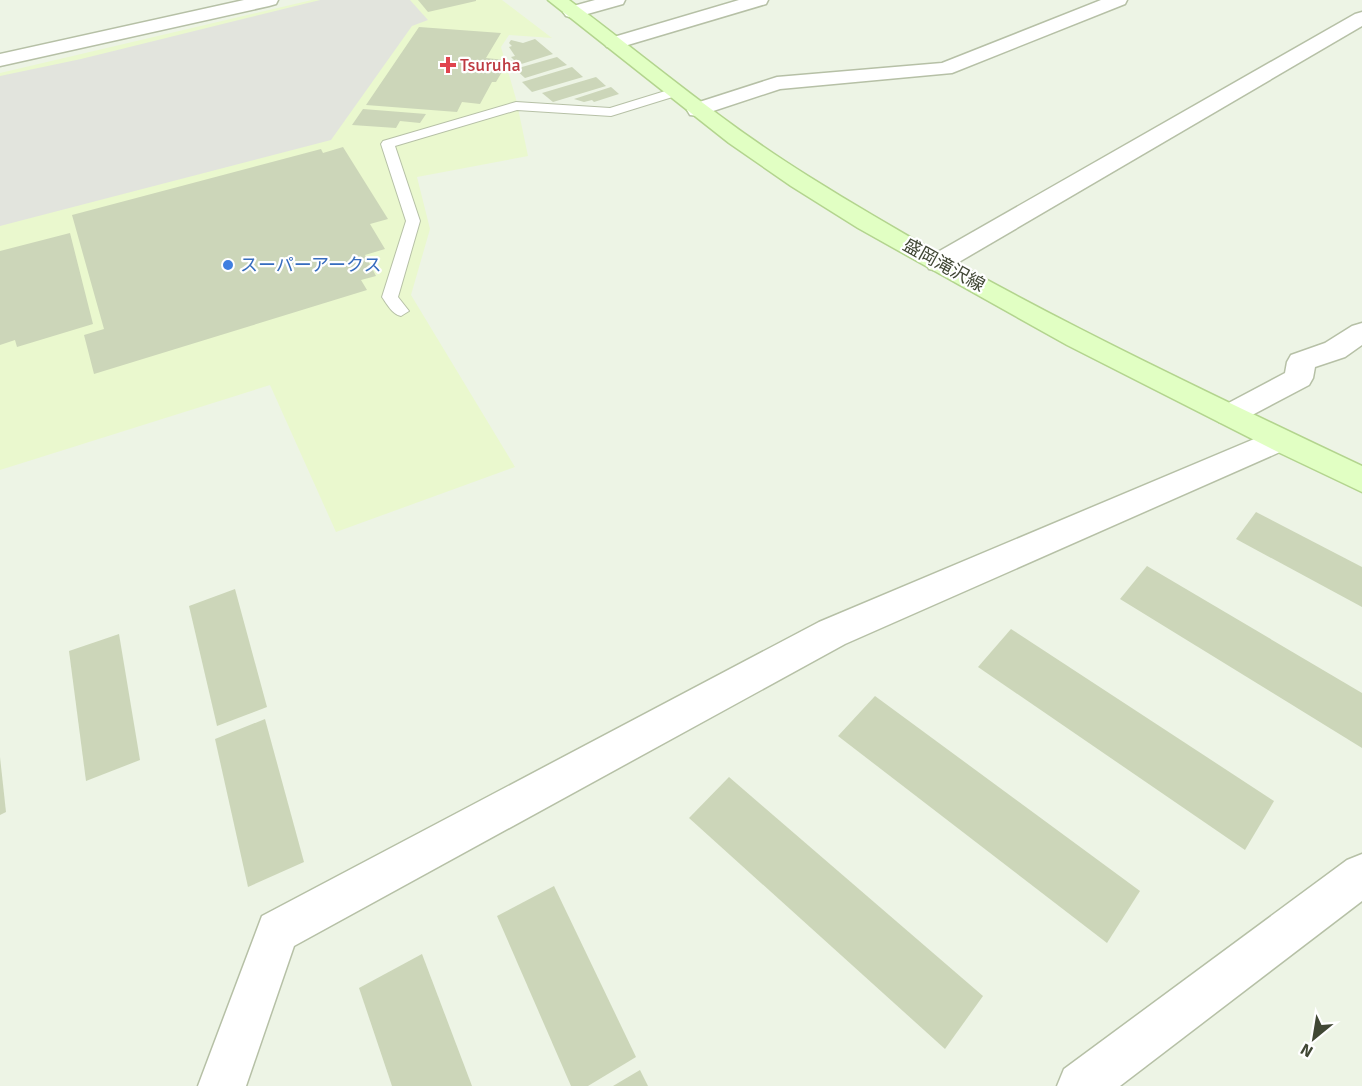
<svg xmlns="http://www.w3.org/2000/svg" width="1362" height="1086" font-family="Signika,'Noto Sans JP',sans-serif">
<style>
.commercial{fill:#eaf8ce}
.parking{fill:#e2e4dd}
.building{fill:#ccd6b9}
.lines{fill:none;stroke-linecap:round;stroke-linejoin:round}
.service-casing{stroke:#b6c0a6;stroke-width:2}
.minor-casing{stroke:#b6c0a6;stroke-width:3}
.tertiary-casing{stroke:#b6c0a6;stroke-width:3}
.secondary-casing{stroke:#b3d48e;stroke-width:3}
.service{fill:#fff;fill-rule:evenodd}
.minor{fill:#fff;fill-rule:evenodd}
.tertiary{fill:#fff;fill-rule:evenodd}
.secondary{fill:#e1ffc3;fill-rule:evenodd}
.health-dot{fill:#e0444e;stroke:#fff;stroke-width:2}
.shop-dot{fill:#3f7fe0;stroke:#fff;stroke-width:2}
.labels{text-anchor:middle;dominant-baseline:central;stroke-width:4.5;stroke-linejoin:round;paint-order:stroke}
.far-health-label{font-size:18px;fill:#be3a42;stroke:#fff;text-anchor:start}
.far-shop-label{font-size:18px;fill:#366cbe;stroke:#fff;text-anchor:start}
.far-street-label{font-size:18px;fill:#404734;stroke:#fff}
</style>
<rect width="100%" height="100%" fill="#edf4e5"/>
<!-- commercial -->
<path class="commercial" d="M312,0h190l50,38 -43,-3 -8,12 15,52 12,57 -111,21 13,52 -19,66 104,172 -179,65 -66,-147 -270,85v-397z"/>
<!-- parking -->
<path class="parking" d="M320,0h90l18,20 -16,6 -81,114 -331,86v-150l81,-17z"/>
<!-- building -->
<g class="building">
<path d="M418,0h58v1l-48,11z"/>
<path d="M419,27l82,6 -15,25 19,2 -3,5h4l-10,17h-4l-12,22 -18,-2 -5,10 -91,-7z"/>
<path d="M535,39l18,15 -38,12 -5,-5 4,-1 -3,-3 4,-1 -6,-9 3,-1 -3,-3 2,-3 12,3z"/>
<path d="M557,57l10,8 -42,13 -10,-9z"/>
<path d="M572,67l11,10 -51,15 -10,-10z"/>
<path d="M596,77l10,9 -53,16 -11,-9z"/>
<path d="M611,87l8,7 -25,8 -2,-2 -8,2 -10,-3z"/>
<path d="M363,109l63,5 -6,9 -20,-2 -4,7 -44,-3z"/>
<path d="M343,147l45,72 -18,5 15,25 -20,6 11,21 -15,4 6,10 -273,84 -10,-39 20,-6 -32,-114 249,-66 2,4z"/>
<path d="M70,233l23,91 -76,23 -2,-7 -15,5v-94z"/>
<path d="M1256,512l106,55v40l-126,-68z"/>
<path d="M1147,566l215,127v55l-242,-149z"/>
<path d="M235,589l32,118 -50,19 -28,-120z"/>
<path d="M1011,629l263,172 -29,49 -267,-183z"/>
<path d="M119,634l21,126 -54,21 -17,-130z"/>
<path d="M875,696l265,195 -33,52 -269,-207z"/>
<path d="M265,719l39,143 -56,25 -33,-148z"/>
<path d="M0,757l6,55 -6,3z"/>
<path d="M729,777l254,219 -38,53 -256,-231z"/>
<path d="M554,886l82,171 -48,29h-17l-74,-170z"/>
<path d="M422,954l50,132h-80l-33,-98z"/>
<path d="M640,1070l8,16h-35z"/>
</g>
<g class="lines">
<defs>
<path id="service" d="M675,88l4,1 2,3 -2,3 -68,21 -94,-6 -122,36 25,75 -22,76 11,14 -8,5c-9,-2 -14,-12 -19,-19l24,-76 -25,-77 2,-3 133,-39 94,6z"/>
<g id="minor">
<path d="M595,0h30l-2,4 -50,14 -7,-2 -3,-4 3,-4z"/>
<path d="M739,0h29l-2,4 -145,43h-14l-3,-4 3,-4z"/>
<path d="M1101,0h26l-2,4 -173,69 -172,16 -82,27 -8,-1 -3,-5 3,-5 87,-28 165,-14z"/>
<path d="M1362,12v14l-415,243 -9,2 -9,-2 -4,-6 4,-6 426,-243z"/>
<path d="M1362,323v22l-17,12 -30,10 -2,11 -4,7 -70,37 -10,3 -10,-3 -5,-7 5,-7 66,-35 2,-11 4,-7 34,-12 27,-17z"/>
<path d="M1278,429l11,3 4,8 -4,8 -444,196 -551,302 -48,140h-48l64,-170 557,-294z"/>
<path d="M1362,854v47l-242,185h-63l7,-17 283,-209z"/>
</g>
<path id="tertiary" d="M244,0h34l-2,4 -7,2 -269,60v-12z"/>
<path id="secondary" d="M548,0h21c79,59 155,124 239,176 177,111 366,201 554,290v26l-82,-39 -213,-108 -209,-117 -67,-42 -62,-43z"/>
</defs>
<!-- service casing -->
<use href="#service" class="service-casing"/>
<!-- minor casing -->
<use href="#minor" class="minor-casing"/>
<!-- tertiary casing -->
<use href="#tertiary" class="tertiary-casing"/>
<!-- secondary casing -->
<use href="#secondary" class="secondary-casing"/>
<!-- service -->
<use href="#service" class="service"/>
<!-- minor -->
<use href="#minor" class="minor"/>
<!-- tertiary -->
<use href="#tertiary" class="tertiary"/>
<!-- secondary -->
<use href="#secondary" class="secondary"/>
</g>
<!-- markers -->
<path class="health-dot" d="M445 56h6v6h6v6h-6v6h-6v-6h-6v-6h6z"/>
<circle class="shop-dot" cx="228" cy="265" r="6"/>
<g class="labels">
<!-- far-health labels -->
<g class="far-health-label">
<text x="460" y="65">Tsuruha</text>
</g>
<!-- far-shop labels -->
<g class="far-shop-label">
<text x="240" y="265">スーパーアークス</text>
</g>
<!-- far-street labels -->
<g class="far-street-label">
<text transform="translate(944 265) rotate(29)">盛岡滝沢線</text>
</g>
</g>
<!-- north arrow -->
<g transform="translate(1314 1038) rotate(210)" stroke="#ffffff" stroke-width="4.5" paint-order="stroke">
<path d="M0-4.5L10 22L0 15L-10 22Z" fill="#404734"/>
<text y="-9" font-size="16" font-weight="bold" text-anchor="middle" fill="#404734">N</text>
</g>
</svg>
